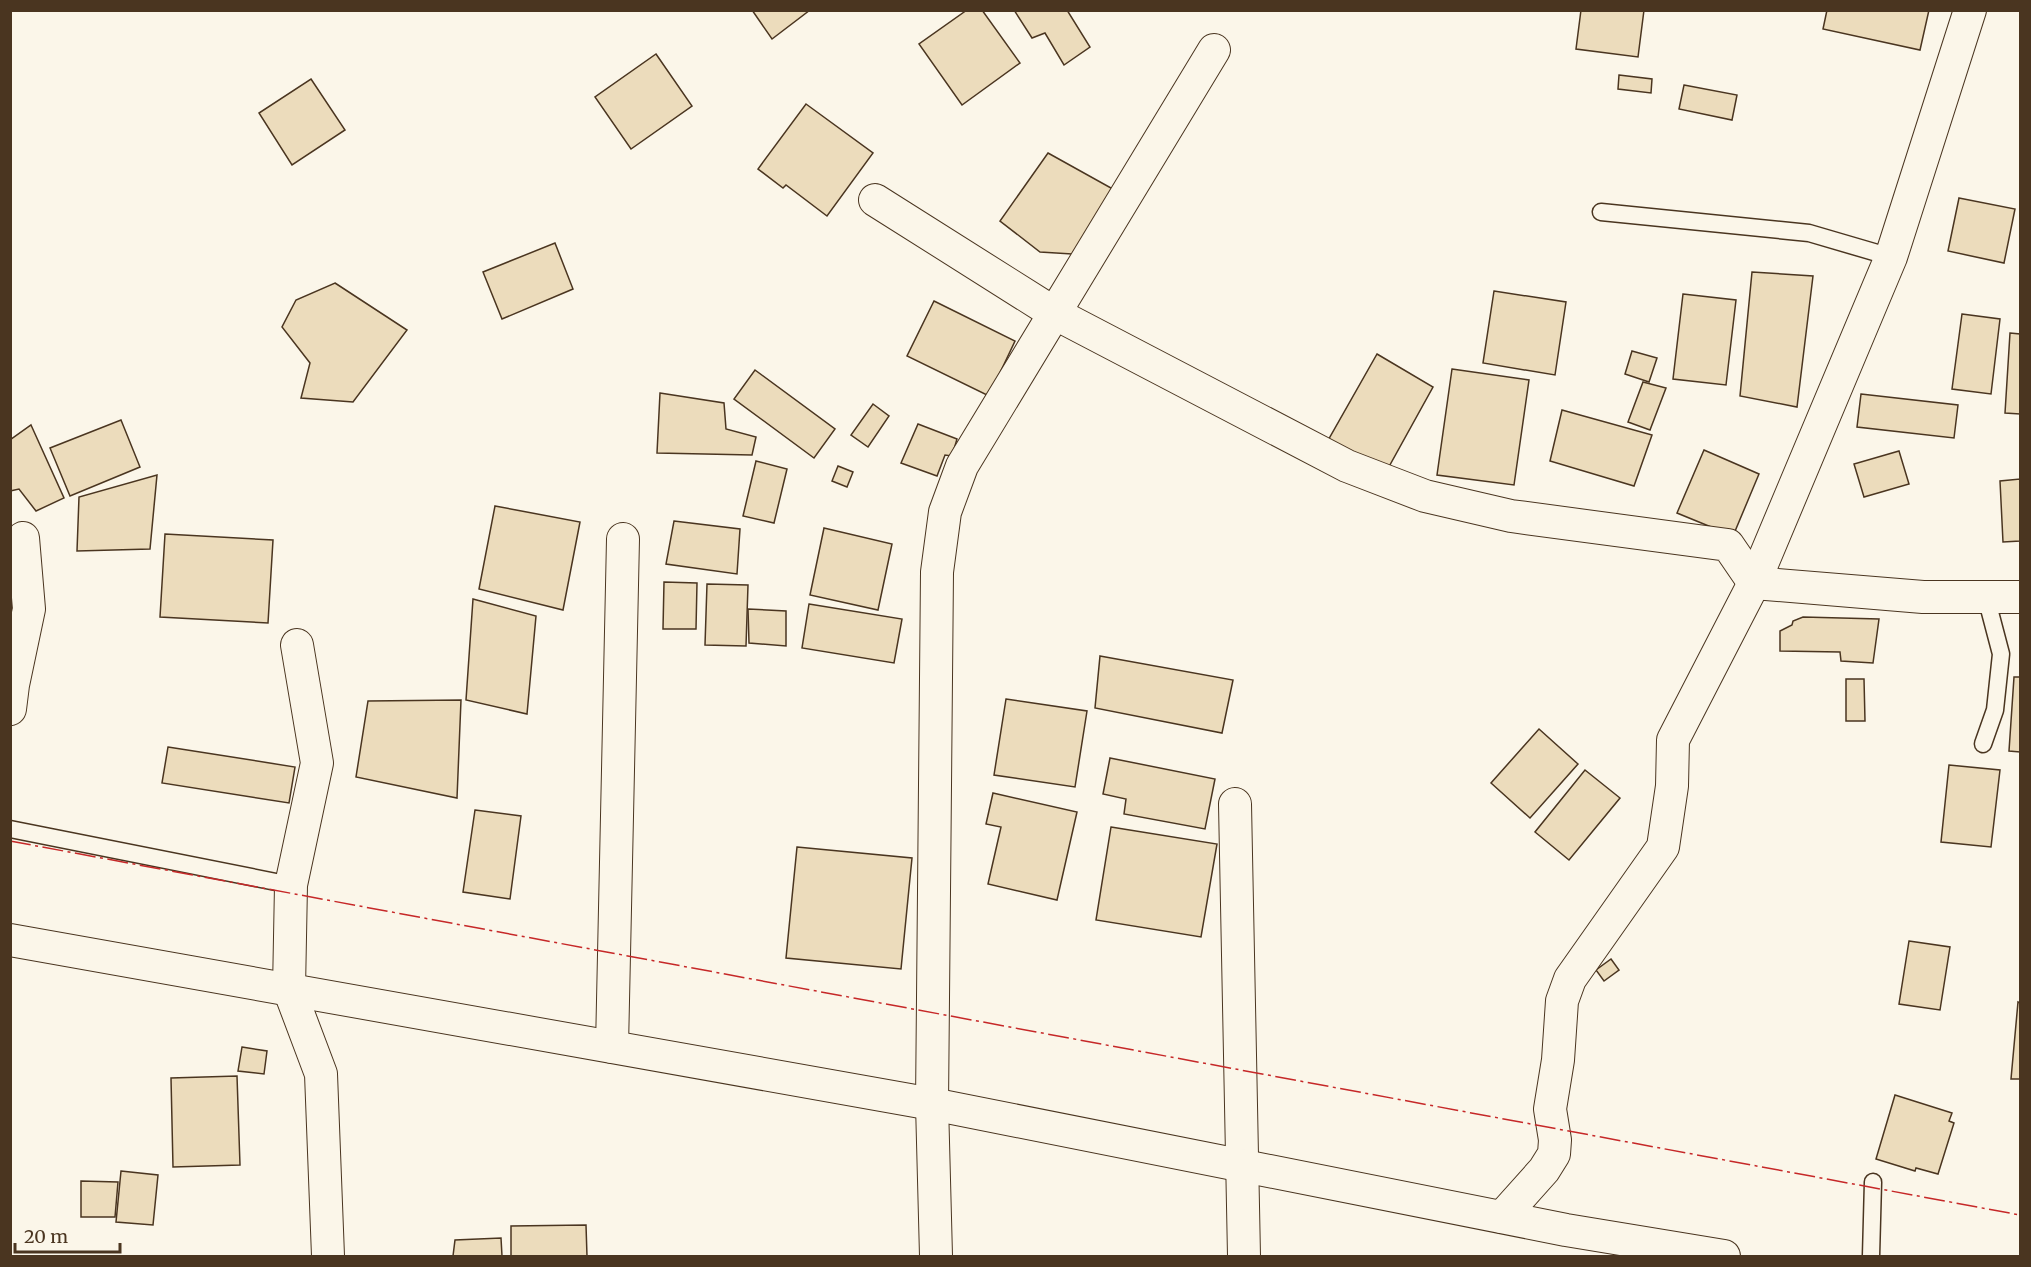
<svg xmlns="http://www.w3.org/2000/svg" width="2031" height="1267" font-family="Merriweather,serif">
<style>
.building{fill:#ecdcbc;stroke:#4a3520;stroke-width:1.5}
.lines{fill:none;stroke-linecap:round;stroke-linejoin:round}
.lane-casing{stroke:#4a3520;stroke-width:19}
.street-casing{stroke:#4a3520;stroke-width:34}
.lane{stroke:#fbf6e9;stroke-width:16}
.street{stroke:#fbf6e9;stroke-width:32}
.power{stroke:#c62828;stroke-width:1.5;stroke-dasharray:21 4.5 3 4.5;stroke-linecap:butt}
</style>
<rect width="100%" height="100%" fill="#fbf6e9"/>
<!-- building -->
<g class="building">
<path d="M752,10h58l-38,29z"/>
<path d="M967,10h15l38,53 -58,42 -43,-61z"/>
<path d="M1014,10h53l23,37 -26,18 -19,-32 -13,5z"/>
<path d="M1581,10h63l-6,47 -62,-8z"/>
<path d="M1827,10h102l-9,40 -97,-21z"/>
<path d="M656,54l36,52 -61,43 -36,-52z"/>
<path d="M1619,75l33,4 -1,14 -33,-4z"/>
<path d="M311,79l34,51 -53,35 -33,-52z"/>
<path d="M1684,85l53,10 -5,25 -53,-11z"/>
<path d="M806,104l67,49 -46,63 -41,-31 -3,3 -25,-19z"/>
<path d="M1048,153l72,40 -48,61 -32,-2 -40,-31z"/>
<path d="M1959,198l56,11 -11,54 -56,-12z"/>
<path d="M555,243l18,46 -71,30 -19,-47z"/>
<path d="M1752,272l61,4 -16,131 -57,-11z"/>
<path d="M335,283l72,47 -54,72 -52,-4 9,-35 -28,-36 14,-27z"/>
<path d="M1494,291l72,11 -11,73 -72,-12z"/>
<path d="M1683,294l53,6 -10,85 -53,-6z"/>
<path d="M934,301l81,40 -26,55 -82,-40z"/>
<path d="M1962,314l38,5 -9,75 -39,-5z"/>
<path d="M2010,333l10,1v80l-15,-1z"/>
<path d="M1632,351l25,7 -8,24 -24,-8z"/>
<path d="M1377,354l56,33 -47,85 -60,-28z"/>
<path d="M1452,369l77,11 -15,105 -77,-10z"/>
<path d="M755,370l80,59 -21,29 -80,-59z"/>
<path d="M1643,382l23,6 -16,42 -22,-8z"/>
<path d="M660,393l64,10 2,26 30,8 -4,18 -95,-2z"/>
<path d="M1861,394l97,11 -4,33 -97,-11z"/>
<path d="M873,404l16,12 -21,31 -17,-12z"/>
<path d="M1562,410l90,25 -18,51 -84,-25z"/>
<path d="M121,420l19,47 -70,29 -20,-48z"/>
<path d="M918,424l39,15 -5,17 -7,-1 -8,21 -36,-13z"/>
<path d="M31,425l33,73 -28,13 -17,-22 -9,2v-51z"/>
<path d="M1704,450l55,24 -26,62 -56,-23z"/>
<path d="M1899,451l10,33 -45,13 -10,-33z"/>
<path d="M756,461l31,8 -13,54 -31,-7z"/>
<path d="M838,466l15,6 -6,15 -15,-6z"/>
<path d="M157,475l-7,74 -73,2 2,-54z"/>
<path d="M2020,479v62l-17,1 -3,-61z"/>
<path d="M495,506l85,16 -17,88 -84,-21z"/>
<path d="M674,521l66,8 -3,45 -71,-10z"/>
<path d="M824,528l68,16 -14,66 -68,-15z"/>
<path d="M165,534l108,6 -5,83 -108,-6z"/>
<path d="M664,582l33,1 -1,46h-33z"/>
<path d="M707,584l41,1 -2,61 -41,-1z"/>
<path d="M473,599l63,17 -9,98 -61,-14z"/>
<path d="M809,604l93,15 -8,44 -92,-15z"/>
<path d="M748,609l38,2v35l-37,-3z"/>
<path d="M1803,617l76,2 -6,44 -32,-2 -1,-9 -60,-1v-20l12,-6 1,-4z"/>
<path d="M1100,656l133,24 -11,53 -127,-25z"/>
<path d="M2014,677h6v75l-11,-1z"/>
<path d="M1846,679h18l1,42h-19z"/>
<path d="M1006,699l81,12 -12,76 -81,-12z"/>
<path d="M461,700l-4,98 -101,-21 12,-76z"/>
<path d="M1539,729l39,35 -48,54 -39,-35z"/>
<path d="M168,747l127,20 -6,36 -127,-20z"/>
<path d="M1110,758l105,21 -10,50 -81,-15 2,-15 -23,-5z"/>
<path d="M1949,765l51,5 -9,77 -50,-5z"/>
<path d="M1585,770l35,28 -51,62 -34,-28z"/>
<path d="M993,793l84,19 -20,88 -69,-16 13,-57 -15,-3z"/>
<path d="M475,810l46,6 -11,83 -47,-7z"/>
<path d="M1111,827l106,17 -16,93 -105,-17z"/>
<path d="M797,847l115,11 -11,111 -115,-11z"/>
<path d="M1909,941l41,6 -10,63 -41,-6z"/>
<path d="M1611,959l8,11 -15,11 -8,-11z"/>
<path d="M2018,1002l2,1v76h-9z"/>
<path d="M242,1047l25,4 -3,23 -26,-3z"/>
<path d="M237,1076l3,89 -67,2 -2,-89z"/>
<path d="M1895,1095l57,18 -3,8 5,2 -16,51 -22,-6 -1,3 -39,-12z"/>
<path d="M121,1171l37,4 -5,50 -37,-3z"/>
<path d="M81,1181l37,1 -3,35h-34z"/>
<path d="M586,1225l1,31h-76v-30z"/>
<path d="M501,1238l1,18h-49l2,-16z"/>
</g>
<g class="lines">
<defs>
<g id="lane">
<path d="M1601,212l208,21 82,24"/>
<path d="M1983,744l12,-34 6,-56 -15,-57"/>
<path d="M10,829l281,56"/>
<path d="M1871,1256l2,-74"/>
</g>
<g id="street">
<path d="M875,200l179,113 293,153 78,30 86,20 217,29 26,38 169,14h97"/>
<path d="M297,645l20,118 -26,122 -2,104 32,85 7,182"/>
<path d="M10,709l3,-24 16,-76 -6,-71"/>
<path d="M1235,804l9,452"/>
<path d="M10,940l922,164 634,126 158,26"/>
<path d="M612,1047l11,-508"/>
<path d="M1502,1217l42,-47 10,-16 1,-14 -5,-31 8,-49 4,-59 8,-22 93,-132 9,-61 1,-46 81,-157 137,-326 79,-247"/>
<path d="M936,1256l-4,-152 5,-532 8,-60 17,-46 252,-416"/>
</g>
</defs>
<!-- lane casing -->
<use href="#lane" class="lane-casing"/>
<!-- street casing -->
<use href="#street" class="street-casing"/>
<!-- lane -->
<use href="#lane" class="lane"/>
<!-- street -->
<use href="#street" class="street"/>
<!-- power -->
<path class="power" d="M10,841l2010,374"/>
</g>
<!-- border -->
<rect width="2031" height="1267" fill="none" stroke="#4a3520" stroke-width="24"/>
<!-- scale -->
<path d="M15 1243v9h105v-9" fill="none" stroke="#4a3520" stroke-width="3"/>
<text x="24" y="1243" font-size="18" fill="#4a3520" stroke="#fbf6e9" stroke-width="4.5" paint-order="stroke">20 m</text>
</svg>
